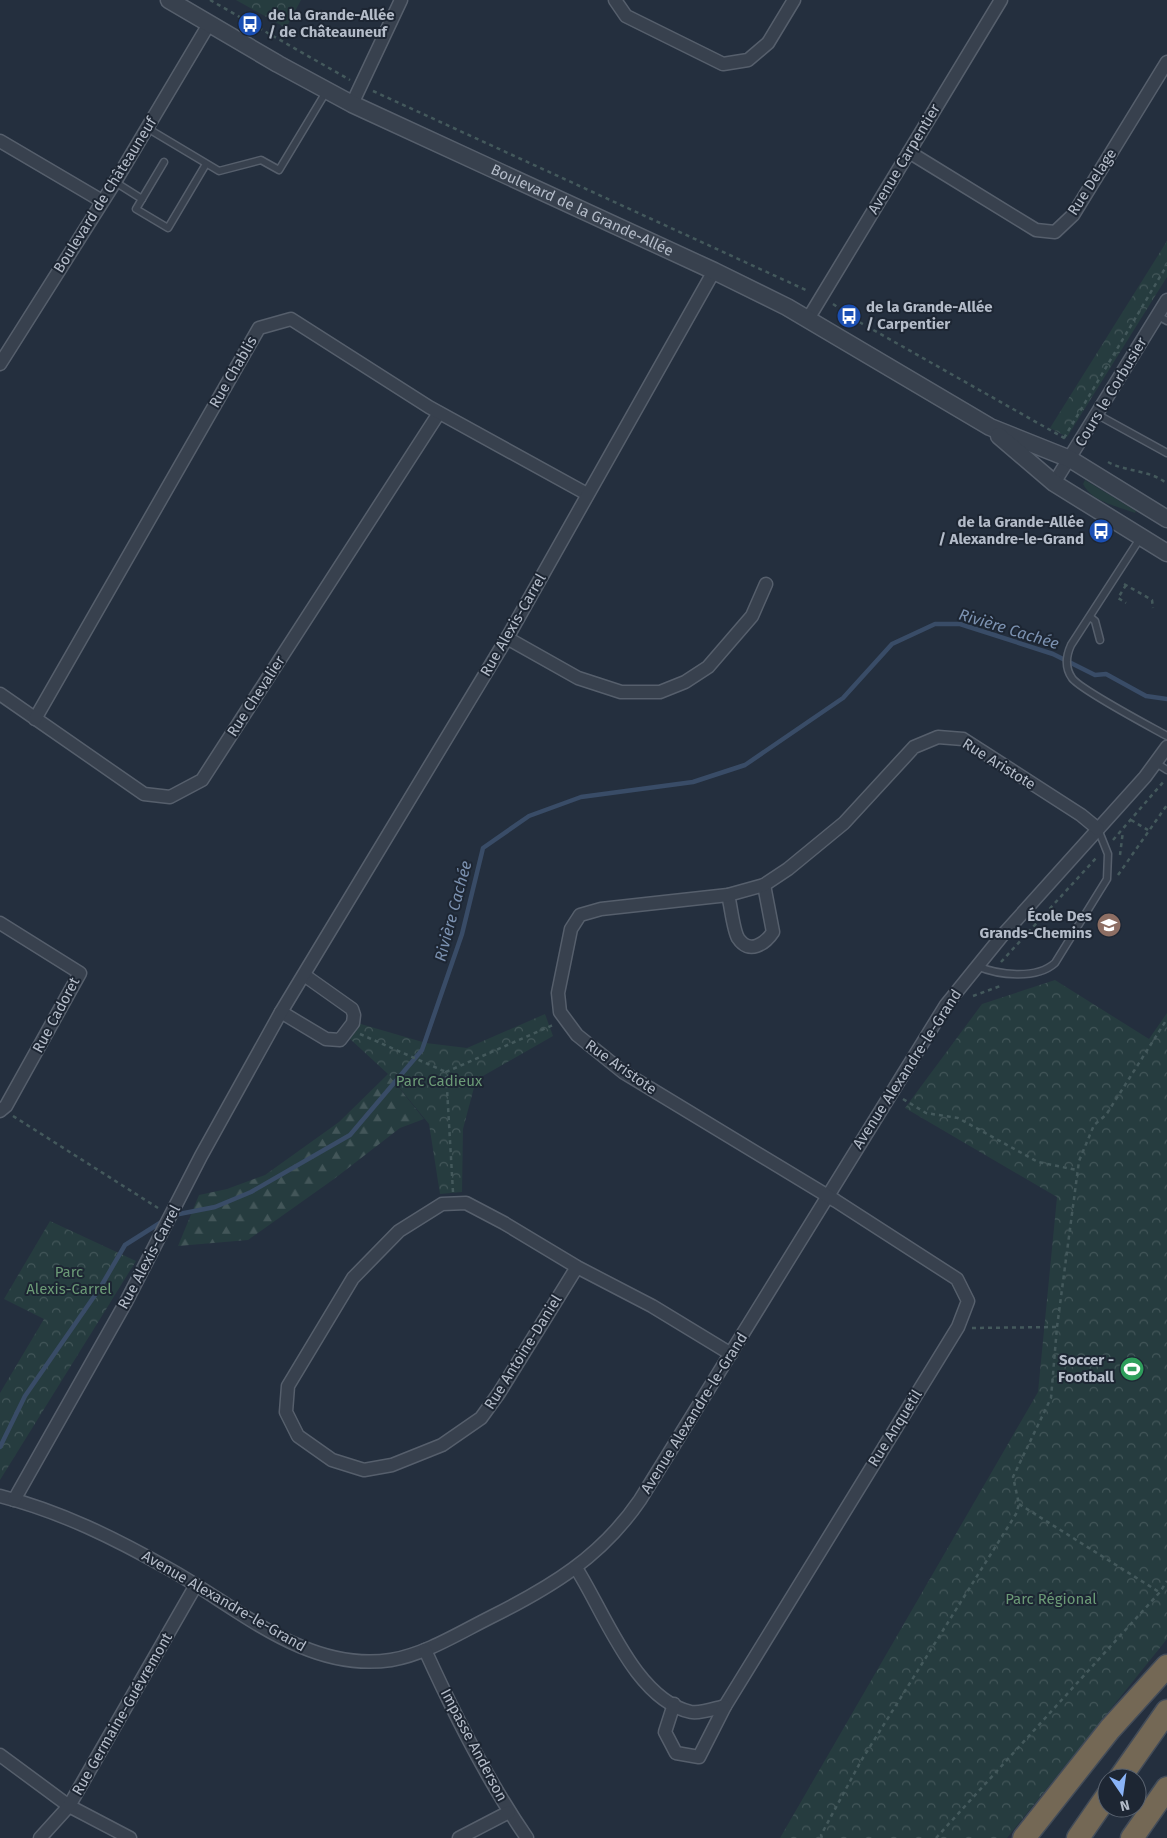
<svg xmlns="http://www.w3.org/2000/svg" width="1167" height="1838" font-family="'Fira Sans',sans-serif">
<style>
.green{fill:#263c3f}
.forest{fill:url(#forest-firs)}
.park{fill:url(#park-crowns)}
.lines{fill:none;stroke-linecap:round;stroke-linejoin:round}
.stream{stroke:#394c67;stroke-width:4.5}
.service-casing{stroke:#565f6c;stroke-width:9}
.minor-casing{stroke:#565f6c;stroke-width:15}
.tertiary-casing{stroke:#565f6c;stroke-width:19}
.motorway-casing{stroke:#434c59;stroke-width:25}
.path{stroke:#44595c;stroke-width:2.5;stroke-dasharray:4 4;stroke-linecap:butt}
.service{stroke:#38414e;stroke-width:6}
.minor{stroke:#38414e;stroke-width:12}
.tertiary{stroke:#38414e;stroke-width:16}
.motorway{stroke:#746855;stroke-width:22}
.labels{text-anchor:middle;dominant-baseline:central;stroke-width:4;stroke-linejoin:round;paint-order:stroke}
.poi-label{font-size:15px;font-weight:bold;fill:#b4bcc9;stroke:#1d2633;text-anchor:end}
.street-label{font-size:15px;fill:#b4bcc9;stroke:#1d2633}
.park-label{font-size:15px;fill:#6b9a76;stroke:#1d2633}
.water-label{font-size:16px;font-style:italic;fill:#7c92b1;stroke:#1d2633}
</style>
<defs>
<pattern id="forest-firs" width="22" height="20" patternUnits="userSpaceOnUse" patternTransform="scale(1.25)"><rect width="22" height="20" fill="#263c3f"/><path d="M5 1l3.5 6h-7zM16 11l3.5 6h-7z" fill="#435659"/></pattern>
<pattern id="park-crowns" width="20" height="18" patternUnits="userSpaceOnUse" patternTransform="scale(1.25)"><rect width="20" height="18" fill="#263c3f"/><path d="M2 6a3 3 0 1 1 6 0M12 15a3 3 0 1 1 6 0" fill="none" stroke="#435659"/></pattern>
</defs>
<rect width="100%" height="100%" fill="#242f3e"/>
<!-- green -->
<path class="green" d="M1085,480l51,31 -1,2c-18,-7 -43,-11 -52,-29z"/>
<!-- forest -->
<path class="forest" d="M388,1074l36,45 -24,9 -66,51 -86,61 -70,6 21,-51 28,-6 38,-14 74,-53z"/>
<!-- park -->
<g class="park">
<path d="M236,0h65l-15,28z"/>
<path d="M1167,241v36l-100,160 -17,-9z"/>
<path d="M1055,980l94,59 18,-26v626l-160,199h-227l258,-446 19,-195 -152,-89 77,-104z"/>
<path d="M545,1014l8,22 -77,44 -13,49 -1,63 -22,2 -11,-70 -41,-50 -39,-36 5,-16 72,21 41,5z"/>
<path d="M50,1221l86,40 -136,219v-87l44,-74 -40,-20z"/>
</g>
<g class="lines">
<!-- stream -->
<g class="stream">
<path d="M174,1215l41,-8 36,-15 99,-57 72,-85 40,-116 21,-86 46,-32 52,-19 112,-15 52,-17 98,-67 49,-54 43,-20h25l93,30 42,21 11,-1 40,22 21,3"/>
<path d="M0,1447l25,-51 75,-108 25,-43 38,-24"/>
</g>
<defs>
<g id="service">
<path d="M147,128l72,43 42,-11 18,10 47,-78"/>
<path d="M164,162l-28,47 32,19 38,-64"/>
<path d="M115,182l27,17"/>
<path d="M1158,316l9,5"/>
<path d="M1098,415l69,38"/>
<path d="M1141,537l-70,108c-5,11 -6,23 1,33 7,11 79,49 95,58"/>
<path d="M1090,617l5,4 5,19"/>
<path d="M1156,763l11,7"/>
<path d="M977,966c21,9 59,14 78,-3l52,-84 1,-25 -10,-25"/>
</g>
<g id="minor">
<path d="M615,0l11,16 97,48 25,-4 20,-17 26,-43"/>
<path d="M352,104l49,-104"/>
<path d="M0,141l102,60"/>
<path d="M909,152l127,78 19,2 18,-17 94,-153"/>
<path d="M808,319l193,-319"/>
<path d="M0,364l115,-182 94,-158"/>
<path d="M1054,483l113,-183"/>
<path d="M507,638l71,40 43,14h39l25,-10 23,-15 44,-51 14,-32"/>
<path d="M0,694l144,100 26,3 32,-17 237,-367"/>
<path d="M35,719l224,-391 32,-9 138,88 158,87"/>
<path d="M728,895c3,11 5,34 10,43 11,17 27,6 35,-6l-9,-47"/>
<path d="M0,923l80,50 -74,133 -6,5"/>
<path d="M281,1012l45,27 14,1 13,-17 1,-8 -2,-6 -48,-34"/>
<path d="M577,1267l-78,126 -18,25 -39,27 -50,20 -28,5 -32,-10 -34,-24 -12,-24 2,-26 65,-108 46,-47 43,-27 24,-1 38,20 73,44 75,39 79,48"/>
<path d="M0,1496c60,15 116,43 169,73 69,38 137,104 222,91 35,-6 68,-27 100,-43 60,-30 110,-60 149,-117l306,-495 55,-68 144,-160 22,-30"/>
<path d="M14,1500l112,-198 75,-146 80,-144 226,-374 207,-367"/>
<path d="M576,1568c28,43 59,132 115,144 9,2 25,-4 34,-6l233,-379 10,-26 -11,-22 -121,-78 -213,-129 -46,-37 -17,-23 -2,-19 13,-64 9,-14 21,-6 127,-14 36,-10 24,-16 56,-46 70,-76 24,-10 25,2 118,76 17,14"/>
<path d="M425,1650c29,64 62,130 102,188"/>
<path d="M674,1704l-9,28 11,21 23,4 26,-51"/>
<path d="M0,1755l69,51 61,32"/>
<path d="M40,1838l29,-32 127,-221"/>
<path d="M459,1838l50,-26"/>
</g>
<g id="tertiary">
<path id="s1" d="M169,0l109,64 74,40 362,167 73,36 203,120 80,32 97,60"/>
<path d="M999,436l55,47 113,70"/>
</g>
<g id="motorway">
<path d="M1120,1778l47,-67"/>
<path d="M1024,1838l86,-109 57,-63"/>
<path d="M1078,1838l29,-42"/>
<path d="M1132,1838l35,-50"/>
</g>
</defs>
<!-- service casing -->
<use href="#service" class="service-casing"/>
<!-- minor casing -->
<use href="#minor" class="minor-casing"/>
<!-- tertiary casing -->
<use href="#tertiary" class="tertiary-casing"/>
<!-- motorway casing -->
<use href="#motorway" class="motorway-casing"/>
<!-- path -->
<g class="path">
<path d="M210,0l140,80"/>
<path d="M373,91l435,200"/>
<path d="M833,304l28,19 205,116"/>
<path d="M1064,438l103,-173"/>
<path d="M1108,462c18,10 44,8 59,22"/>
<path d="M1124,584l28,16 1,8"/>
<path d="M1126,585l-8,13 8,5"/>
<path d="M1131,820l17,10"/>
<path d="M1113,840l52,-60"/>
<path d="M1120,855l3,-24"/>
<path d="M1118,875l49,-70"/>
<path d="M1001,962l96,-105"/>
<path d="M973,996l30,-11"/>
<path d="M360,1034l86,38"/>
<path d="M903,1099l23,14 32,5 80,44 39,8"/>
<path d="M13,1116l145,92"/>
<path d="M453,1192l-7,-120 107,-47"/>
<path d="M972,1328l84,-1"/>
<path d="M1019,1504l140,88"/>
<path d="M822,1838l-1,-3 40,-74 155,-247 3,-10 -6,-27 38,-79 6,-71 22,-166 15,-36 12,-10 61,-96"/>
<path d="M936,1838l224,-246 7,-11"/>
</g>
<!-- service -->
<use href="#service" class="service"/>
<!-- minor -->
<use href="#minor" class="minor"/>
<!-- tertiary -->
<use href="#tertiary" class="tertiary"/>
<!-- motorway -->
<use href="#motorway" class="motorway"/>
</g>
<!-- icons -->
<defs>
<symbol id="bus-disc" viewBox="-11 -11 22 22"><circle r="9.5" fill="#1a4fb4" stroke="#1d2633"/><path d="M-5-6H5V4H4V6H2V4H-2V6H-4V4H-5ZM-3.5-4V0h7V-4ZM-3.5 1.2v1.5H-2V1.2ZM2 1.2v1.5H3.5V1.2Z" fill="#fff"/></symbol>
<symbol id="school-disc" viewBox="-11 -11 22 22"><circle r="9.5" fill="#8d6e63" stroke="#1d2633"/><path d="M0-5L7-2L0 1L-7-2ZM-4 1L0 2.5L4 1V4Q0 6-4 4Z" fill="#fff"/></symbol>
<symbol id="stadium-disc" viewBox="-11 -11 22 22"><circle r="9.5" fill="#2e9e5b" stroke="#1d2633"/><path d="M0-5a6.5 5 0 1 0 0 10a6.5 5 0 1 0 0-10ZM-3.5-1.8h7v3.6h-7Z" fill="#fff"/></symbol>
</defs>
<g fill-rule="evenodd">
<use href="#bus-disc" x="236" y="10" width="28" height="28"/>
<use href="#bus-disc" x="835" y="302" width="28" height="28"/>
<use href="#bus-disc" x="1087" y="517" width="28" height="28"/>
<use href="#school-disc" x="1095" y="911" width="28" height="28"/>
<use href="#stadium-disc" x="1118" y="1355" width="28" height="28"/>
</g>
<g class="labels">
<!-- poi labels -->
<g class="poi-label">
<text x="268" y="15" text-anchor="start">de la Grande-Allée<tspan x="268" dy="17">/ de Châteauneuf</tspan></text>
<text x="866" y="307" text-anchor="start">de la Grande-Allée<tspan x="866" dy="17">/ Carpentier</tspan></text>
<text x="1084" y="522">de la Grande-Allée<tspan x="1084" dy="17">/ Alexandre-le-Grand</tspan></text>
<text x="1092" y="916">École Des<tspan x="1092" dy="17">Grands-Chemins</tspan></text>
<text x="1114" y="1360">Soccer -<tspan x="1114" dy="17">Football</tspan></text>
</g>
<!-- street labels -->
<g class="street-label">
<text transform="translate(904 159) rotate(-59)">Avenue Carpentier</text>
<text transform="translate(1092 182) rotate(-57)">Rue Delage</text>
<text transform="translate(105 195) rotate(-58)">Boulevard de Châteauneuf</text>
<text stroke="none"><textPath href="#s1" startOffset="464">Boulevard de la Grande-Allée</textPath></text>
<text transform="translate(233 372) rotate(-60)">Rue Chablis</text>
<text transform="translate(1111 392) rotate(-59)">Cours le Corbusier</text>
<text transform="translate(513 625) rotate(-60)">Rue Alexis-Carrel</text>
<text transform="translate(256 696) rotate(-57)">Rue Chevalier</text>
<text transform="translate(999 764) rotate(32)">Rue Aristote</text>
<text transform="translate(56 1015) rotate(-62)">Rue Cadoret</text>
<text transform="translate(621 1067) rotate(35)">Rue Aristote</text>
<text transform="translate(907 1069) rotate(-57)">Avenue Alexandre-le-Grand</text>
<text transform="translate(149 1257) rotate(-62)">Rue Alexis-Carrel</text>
<text transform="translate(523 1352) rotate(-58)">Rue Antoine-Daniel</text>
<text transform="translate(694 1413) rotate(-58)">Avenue Alexandre-le-Grand</text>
<text transform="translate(895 1428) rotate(-58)">Rue Anquetil</text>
<text transform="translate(224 1601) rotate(30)">Avenue Alexandre-le-Grand</text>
<text transform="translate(122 1714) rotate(-60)">Rue Germaine-Guévremont</text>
<text transform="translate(474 1745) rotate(62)">Impasse Anderson</text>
</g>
<!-- park labels -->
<g class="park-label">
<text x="439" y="1081">Parc Cadieux</text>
<text x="69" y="1272">Parc<tspan x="69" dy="17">Alexis-Carrel</tspan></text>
<text x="1051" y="1599">Parc Régional</text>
</g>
<!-- water labels -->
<g class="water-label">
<text transform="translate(1009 629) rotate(17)">Rivière Cachée</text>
<text transform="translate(453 911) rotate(-75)">Rivière Cachée</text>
</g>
</g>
<!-- north arrow -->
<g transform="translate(1122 1793) rotate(167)"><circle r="24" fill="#1d2633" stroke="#59626f"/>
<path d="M0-4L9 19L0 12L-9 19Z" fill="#8ab4f8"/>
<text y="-8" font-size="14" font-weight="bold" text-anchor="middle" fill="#b4bcc9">N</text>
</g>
</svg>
